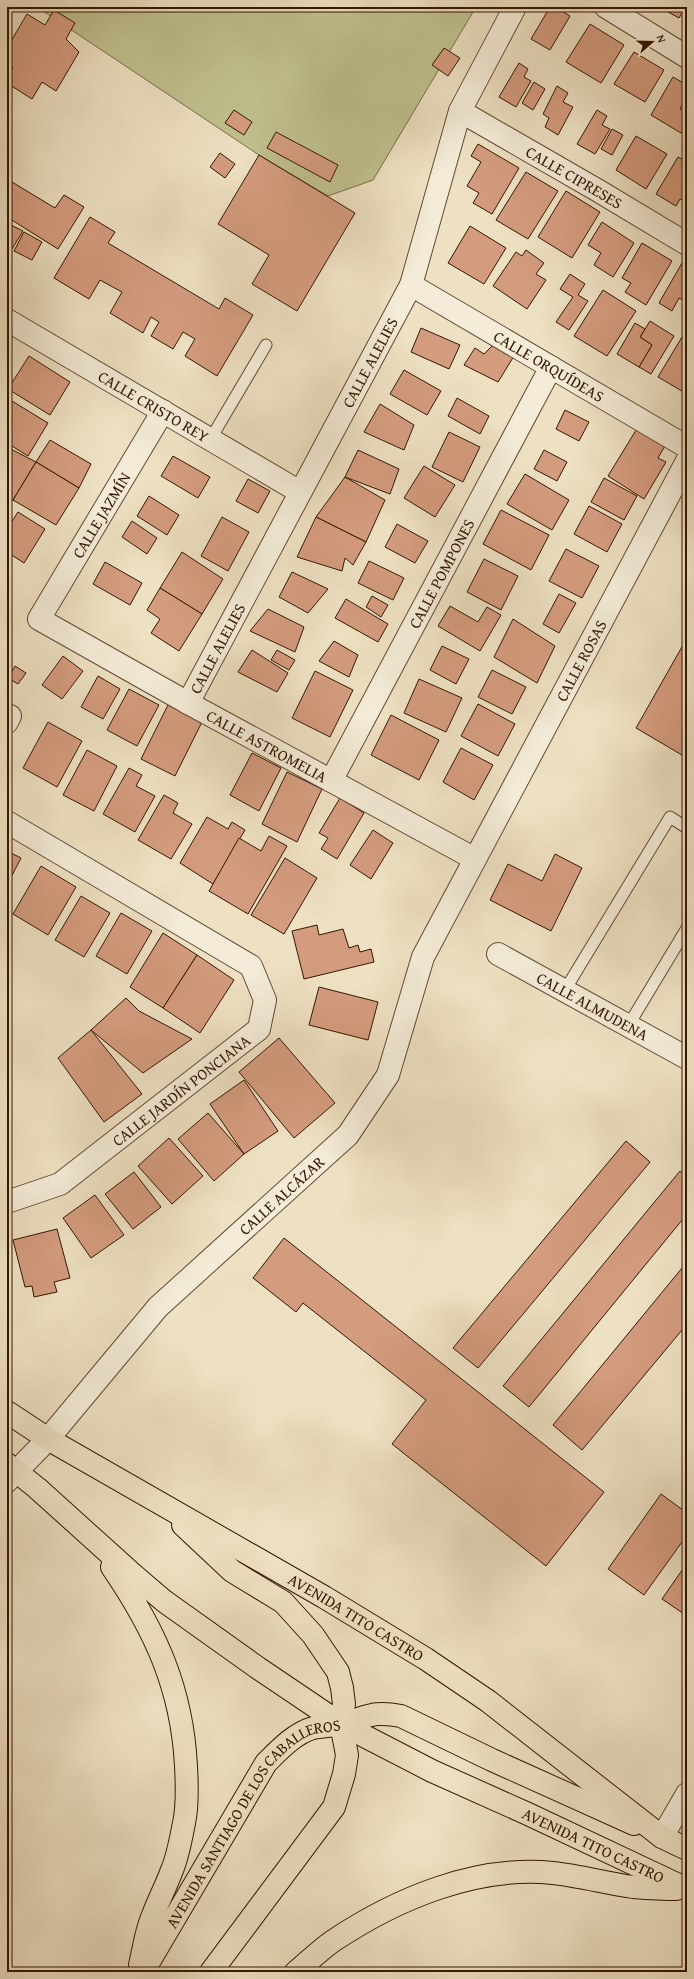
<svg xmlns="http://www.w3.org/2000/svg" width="694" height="1979" font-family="'Gentium Book Plus',serif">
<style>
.green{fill:#c0c18f;stroke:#7a6c48}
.building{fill:#d49c7f;stroke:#341602}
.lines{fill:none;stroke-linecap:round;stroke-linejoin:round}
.lane-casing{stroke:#624932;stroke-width:13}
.street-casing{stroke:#624932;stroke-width:24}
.primary-casing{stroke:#341602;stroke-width:24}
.lane{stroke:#f4ecd8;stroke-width:11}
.street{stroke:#f4ecd8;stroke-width:22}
.primary{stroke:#eee1c3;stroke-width:22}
.labels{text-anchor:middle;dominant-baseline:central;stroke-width:3;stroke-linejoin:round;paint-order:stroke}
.street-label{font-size:16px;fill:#341602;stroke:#f4ecd8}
</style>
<rect width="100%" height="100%" fill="#eee1c3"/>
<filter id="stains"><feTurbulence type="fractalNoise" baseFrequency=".005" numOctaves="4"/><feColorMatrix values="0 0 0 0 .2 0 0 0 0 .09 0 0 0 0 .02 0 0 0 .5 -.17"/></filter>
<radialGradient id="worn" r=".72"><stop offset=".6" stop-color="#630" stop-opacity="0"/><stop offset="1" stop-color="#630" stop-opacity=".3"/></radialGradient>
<!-- green -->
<path class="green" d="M37,7h439l-103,173 -45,16 -69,-41z"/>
<!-- building -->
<g class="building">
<path d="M550,7h5l15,9 -20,34 -19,-11z"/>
<path d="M659,7h27l-7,11z"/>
<path d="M54,10l21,13 -9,16 13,13 -23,39 -14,-9 -10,17 -25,-16v-5l6,-10 -6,-4v-16l20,-34 18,11z"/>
<path d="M590,24l34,21 -23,38 -35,-21z"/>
<path d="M444,48l16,10 -12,18 -16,-11z"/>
<path d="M634,52l30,18 -19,32 -31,-18z"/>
<path d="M519,63l9,6 -4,8 7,4 -15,26 -17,-10z"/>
<path d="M673,77l14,8v11l-7,13 7,4v11l-6,9 -30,-18z"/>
<path d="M534,82l11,7 -12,21 -11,-7z"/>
<path d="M557,86l11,7 -5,9 10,5 -15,28 -13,-8 4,-9 -6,-4z"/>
<path d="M234,110l18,12 -8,13 -19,-12z"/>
<path d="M597,110l10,6 -5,9 8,4 -15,25 -18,-10z"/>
<path d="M612,129l11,6 -11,20 -11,-6z"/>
<path d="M276,132l62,33 -8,17 -63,-34z"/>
<path d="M636,136l31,18 -21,35 -30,-19z"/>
<path d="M478,144l41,24 -27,46 -19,-11 6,-10 -12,-7 14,-24 -10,-6z"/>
<path d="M220,153l15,11 -10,14 -15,-11z"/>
<path d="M259,155l96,58 -58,98 -45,-27 17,-29 -51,-31z"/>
<path d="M678,157l9,5 -4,10 4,3v28l-7,-4 -4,7 -20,-12z"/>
<path d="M526,172l32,19 -30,48 -32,-19z"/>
<path d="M7,179l48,29 9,-13 20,12 -26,42 -51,-32z"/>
<path d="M566,191l34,21 -28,46 -34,-21z"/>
<path d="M90,217l25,15 -7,11 111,66 6,-11 28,17 -36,61 -32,-20 10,-17 -12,-7 -10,17 -22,-13 8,-14 -8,-5 -8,16 -33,-20 12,-21 -22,-12 -11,19 -35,-21z"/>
<path d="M602,222l32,21 -21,34 -19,-12 7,-12 -13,-8z"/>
<path d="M7,223l16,8 -11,18 -5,-3z"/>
<path d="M470,226l36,22 -22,36 -36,-21z"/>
<path d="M24,232l18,10 -10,18 -18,-9z"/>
<path d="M642,243l30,18 -26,44 -21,-13 6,-9 -9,-5z"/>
<path d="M526,250l18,13 -8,11 10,6 -19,29 -34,-23 23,-34 6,4z"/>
<path d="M682,263l5,3v36l-8,-4 -7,13 -13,-8z"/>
<path d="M570,274l15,10 -7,11 10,6 -19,29 -13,-8 17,-25 -13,-8z"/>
<path d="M603,290l33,21 -29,45 -33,-20z"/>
<path d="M650,321l24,15 -23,38 -12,-7 13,-22 -12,-8z"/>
<path d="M635,323l10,6 -5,8 12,8 -13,22 -22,-13z"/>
<path d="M421,328l39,17 -11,24 -38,-17z"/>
<path d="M682,337l5,2v55l-29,-17z"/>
<path d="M494,344l20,12 -16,26 -34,-17 11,-17 9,6z"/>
<path d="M29,356l41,26 -20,33 -42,-26z"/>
<path d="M404,370l37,21 -14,24 -37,-21z"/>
<path d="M7,398l41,25 -20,33 -21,-13z"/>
<path d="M457,398l32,18 -9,18 -32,-18z"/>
<path d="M380,404l34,21 -10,25 -40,-18z"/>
<path d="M565,410l24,12 -10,19 -23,-12z"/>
<path d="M638,427l28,17 -8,14 8,4 -22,37 -36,-23z"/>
<path d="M449,432l31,15 -17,35 -31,-15z"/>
<path d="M50,440l41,24 -12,24 -43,-26z"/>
<path d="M7,447l29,15 -23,38 -6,-4z"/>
<path d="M358,450l41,19 -9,25 -45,-17z"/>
<path d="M544,450l23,12 -10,19 -23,-12z"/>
<path d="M173,456l37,21 -12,21 -37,-22z"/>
<path d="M36,462l43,26 -23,37 -43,-25z"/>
<path d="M424,466l31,19 -20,32 -31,-19z"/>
<path d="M525,474l44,26 -17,30 -45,-26z"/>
<path d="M345,477l40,23 -19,42 -50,-25z"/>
<path d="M604,478l33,18 -13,24 -33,-18z"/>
<path d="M248,479l22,12 -12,22 -22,-12z"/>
<path d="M149,496l30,19 -12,20 -30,-19z"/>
<path d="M7,505l4,2 -4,7z"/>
<path d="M589,506l33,18 -15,28 -33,-18z"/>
<path d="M501,510l48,25 -18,35 -48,-26z"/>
<path d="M18,512l27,17 -21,34 -17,-11v-23z"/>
<path d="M222,517l27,15 -21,39 -27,-15z"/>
<path d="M316,517l50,25 -13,23 -8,-7 -3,13 -45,-14z"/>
<path d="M132,521l25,17 -10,16 -25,-17z"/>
<path d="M397,524l31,17 -13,22 -30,-16z"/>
<path d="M566,549l33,17 -17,32 -33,-17z"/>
<path d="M182,552l41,27 -21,35 -42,-26z"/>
<path d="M484,559l34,17 -17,34 -34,-18z"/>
<path d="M369,561l35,17 -11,22 -35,-17z"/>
<path d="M105,562l37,21 -12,22 -37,-21z"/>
<path d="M292,572l36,17 -20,24 -29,-16z"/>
<path d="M160,588l42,26 -23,37 -28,-18 9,-14 -13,-9z"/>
<path d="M559,594l17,9 -17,30 -16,-9z"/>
<path d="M372,596l16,9 -7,12 -15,-10z"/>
<path d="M346,599l42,25 -10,18 -43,-24z"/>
<path d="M450,606l28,16 9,-15 14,8 -21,36 -42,-25z"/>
<path d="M268,609l36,18 -9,25 -45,-21z"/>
<path d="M513,619l42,27 -18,37 -43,-26z"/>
<path d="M687,638v120l-51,-30z"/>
<path d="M334,641l24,14 -9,22 -30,-16z"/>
<path d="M442,646l27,13 -13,25 -26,-14z"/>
<path d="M252,650l36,23 -11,19 -39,-20z"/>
<path d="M277,650l18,10 -6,10 -18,-10z"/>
<path d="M7,655l5,3 -5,10z"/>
<path d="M63,656l20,15 -21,28 -20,-14z"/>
<path d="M15,666l11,7 -8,11 -10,-6z"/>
<path d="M492,670l34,17 -14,27 -34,-17z"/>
<path d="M315,671l38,19 -23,47 -38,-19z"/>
<path d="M98,676l22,13 -17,30 -22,-12z"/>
<path d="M419,679l43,19 -16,34 -42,-19z"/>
<path d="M129,689l30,16 -22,41 -30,-16z"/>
<path d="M478,704l37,20 -17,32 -37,-20z"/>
<path d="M168,705l34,17 -27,54 -34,-17z"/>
<path d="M391,715l48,25 -20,40 -48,-25z"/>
<path d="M48,722l34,19 -25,46 -34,-19z"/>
<path d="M461,748l32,17 -19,35 -31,-18z"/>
<path d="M87,750l30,16 -23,45 -31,-16z"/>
<path d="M252,753l29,15 -22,43 -29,-16z"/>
<path d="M129,768l13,7 -6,11 19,10 -20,36 -32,-18z"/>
<path d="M287,772l35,17 -25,53 -35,-18z"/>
<path d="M164,795l14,8 -5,10 19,11 -21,35 -33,-19z"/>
<path d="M340,798l24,15 -27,46 -16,-10 7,-11 -9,-5z"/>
<path d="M207,817l21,12 4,-7 13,8 -32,54 -33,-21z"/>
<path d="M373,830l20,13 -22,36 -21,-14z"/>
<path d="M269,836l18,10 -39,68 -39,-23 30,-53 22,13z"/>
<path d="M7,851l14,7 -14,27z"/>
<path d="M555,854l27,14 -31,63 -61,-31 18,-36 34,17z"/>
<path d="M285,858l32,20 -33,56 -33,-19z"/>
<path d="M41,866l35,21 -28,48 -35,-21z"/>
<path d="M81,896l29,17 -26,44 -29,-17z"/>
<path d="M121,913l31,18 -25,43 -31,-18z"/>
<path d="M317,925l2,10 24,-6 6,19 9,-3 2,7 11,-3 3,13 -70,17 -12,-48z"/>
<path d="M163,933l34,22 -34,53 -33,-21z"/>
<path d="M197,955l37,25 -34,53 -37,-25z"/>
<path d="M319,987l59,15 -10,38 -59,-15z"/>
<path d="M126,998l13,13 53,28 -49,34 -52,-43z"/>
<path d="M91,1030l51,64 -38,28 -46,-64z"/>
<path d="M279,1038l56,65 -41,35 -55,-66z"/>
<path d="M244,1080l34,51 -34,23 -34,-50z"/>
<path d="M208,1113l36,41 -30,27 -36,-42z"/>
<path d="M169,1138l34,38 -31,28 -34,-38z"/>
<path d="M626,1141l24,21 -172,206 -25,-20z"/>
<path d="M680,1171l7,6v37l-158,193 -26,-21z"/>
<path d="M134,1172l27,35 -28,22 -28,-35z"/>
<path d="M95,1195l29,40 -33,23 -28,-40z"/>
<path d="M57,1229l13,49 -16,4 3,10 -23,5 -2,-11 -7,1 -12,-47z"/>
<path d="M7,1230h2l-1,57h-1z"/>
<path d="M284,1238l320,254 -58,74 -154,-122 34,-44 -123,-97 -7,9 -43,-34z"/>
<path d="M687,1262v62l-105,126 -29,-25z"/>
<path d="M661,1494l26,19v22l-43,60 -36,-26z"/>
<path d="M687,1563v53l-25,-17z"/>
</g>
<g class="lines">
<defs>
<g id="lane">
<path d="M210,440l56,-95"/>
<path d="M565,990l105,-173 17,11"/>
<path d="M628,1026l59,-98"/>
</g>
<g id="street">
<path d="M606,7l81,50"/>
<path id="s1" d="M460,111l137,79 90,54"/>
<path id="s2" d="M411,285l276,162"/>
<path id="s3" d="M7,320l293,172"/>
<path id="s4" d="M163,411l-124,208 149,84 287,156"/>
<path id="s5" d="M188,703l223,-418 49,-174 55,-104"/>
<path d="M7,722l3,-6"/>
<path id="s6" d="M331,781l220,-414"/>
<path d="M7,822l244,144 14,34 -6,29 -199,155 -53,18"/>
<path id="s7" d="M498,954l189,104"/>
<path id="s8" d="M7,1481l41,-42 110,-132 190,-172 40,-60 35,-118 264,-496"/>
<path d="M662,1837l25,-43"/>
</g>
<g id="primary">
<path id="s9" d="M7,1412l41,27 276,158 102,62 62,42 174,136 25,12"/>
<path id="s10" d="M7,1464l30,24 92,83 35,30 94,67 83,56 91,47 96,43 159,75"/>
<path d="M183,1525l49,46 51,31 30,33 25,37 4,16 2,16 -3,20 6,31 -3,19 -10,33 -123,165"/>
<path d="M112,1567c43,63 70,121 74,199 1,18 2,39 -2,57 -3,15 -6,33 -12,47 -7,19 -17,37 -23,56 -4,13 -6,26 -9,39"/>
<path id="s11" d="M143,1972l123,-209c13,-13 29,-30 47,-35 9,-2 19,-2 28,-4 26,-6 30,-14 60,-8l91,44 142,64"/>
<path d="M296,1972c12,-10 24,-22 37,-31 63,-42 143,-76 220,-68 27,3 53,10 80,14 14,1 29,2 43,2"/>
</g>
</defs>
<!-- lane casing -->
<use href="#lane" class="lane-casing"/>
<!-- street casing -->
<use href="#street" class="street-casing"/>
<!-- primary casing -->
<use href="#primary" class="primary-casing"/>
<!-- lane -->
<use href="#lane" class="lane"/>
<!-- street -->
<use href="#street" class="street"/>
<!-- primary -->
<use href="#primary" class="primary"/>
</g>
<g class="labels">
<!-- street labels -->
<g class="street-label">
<text stroke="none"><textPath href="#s1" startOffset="132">CALLE CIPRESES</textPath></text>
<text stroke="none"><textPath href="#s5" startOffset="386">CALLE ALELIES</textPath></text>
<text stroke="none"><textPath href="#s2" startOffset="160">CALLE ORQUÍDEAS</textPath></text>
<text stroke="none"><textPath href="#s3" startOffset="170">CALLE CRISTO REY</textPath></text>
<text transform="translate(101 515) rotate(-59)">CALLE JAZMÍN</text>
<text stroke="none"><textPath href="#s6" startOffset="235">CALLE POMPONES</textPath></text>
<text stroke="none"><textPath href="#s5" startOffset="62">CALLE ALELIES</textPath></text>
<text stroke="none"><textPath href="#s8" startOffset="1018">CALLE ROSAS</textPath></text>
<text stroke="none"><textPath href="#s4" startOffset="503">CALLE ASTROMELIA</textPath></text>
<text stroke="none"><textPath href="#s7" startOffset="108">CALLE ALMUDENA</textPath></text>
<text transform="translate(181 1090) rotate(-38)">CALLE JARDÍN PONCIANA</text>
<text stroke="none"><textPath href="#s8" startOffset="397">CALLE ALCÁZAR</textPath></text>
<text stroke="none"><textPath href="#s9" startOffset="405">AVENIDA TITO CASTRO</textPath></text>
<text stroke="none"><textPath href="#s11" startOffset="191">AVENIDA SANTIAGO DE LOS CABALLEROS</textPath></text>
<text stroke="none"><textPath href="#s10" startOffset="704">AVENIDA TITO CASTRO</textPath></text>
</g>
</g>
<!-- margin -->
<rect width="694" height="1979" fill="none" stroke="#eee1c3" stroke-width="24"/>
<rect x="8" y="8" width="678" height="1963" fill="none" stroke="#341602" stroke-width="2"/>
<rect x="12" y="12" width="670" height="1955" fill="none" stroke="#341602"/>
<!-- north arrow -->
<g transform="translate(652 42) rotate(70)" stroke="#f4ecd8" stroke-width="3" paint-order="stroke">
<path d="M0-3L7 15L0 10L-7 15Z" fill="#341602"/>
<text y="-6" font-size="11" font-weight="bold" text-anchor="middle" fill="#341602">N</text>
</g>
<rect width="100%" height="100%" filter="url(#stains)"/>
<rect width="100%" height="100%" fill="url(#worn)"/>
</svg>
